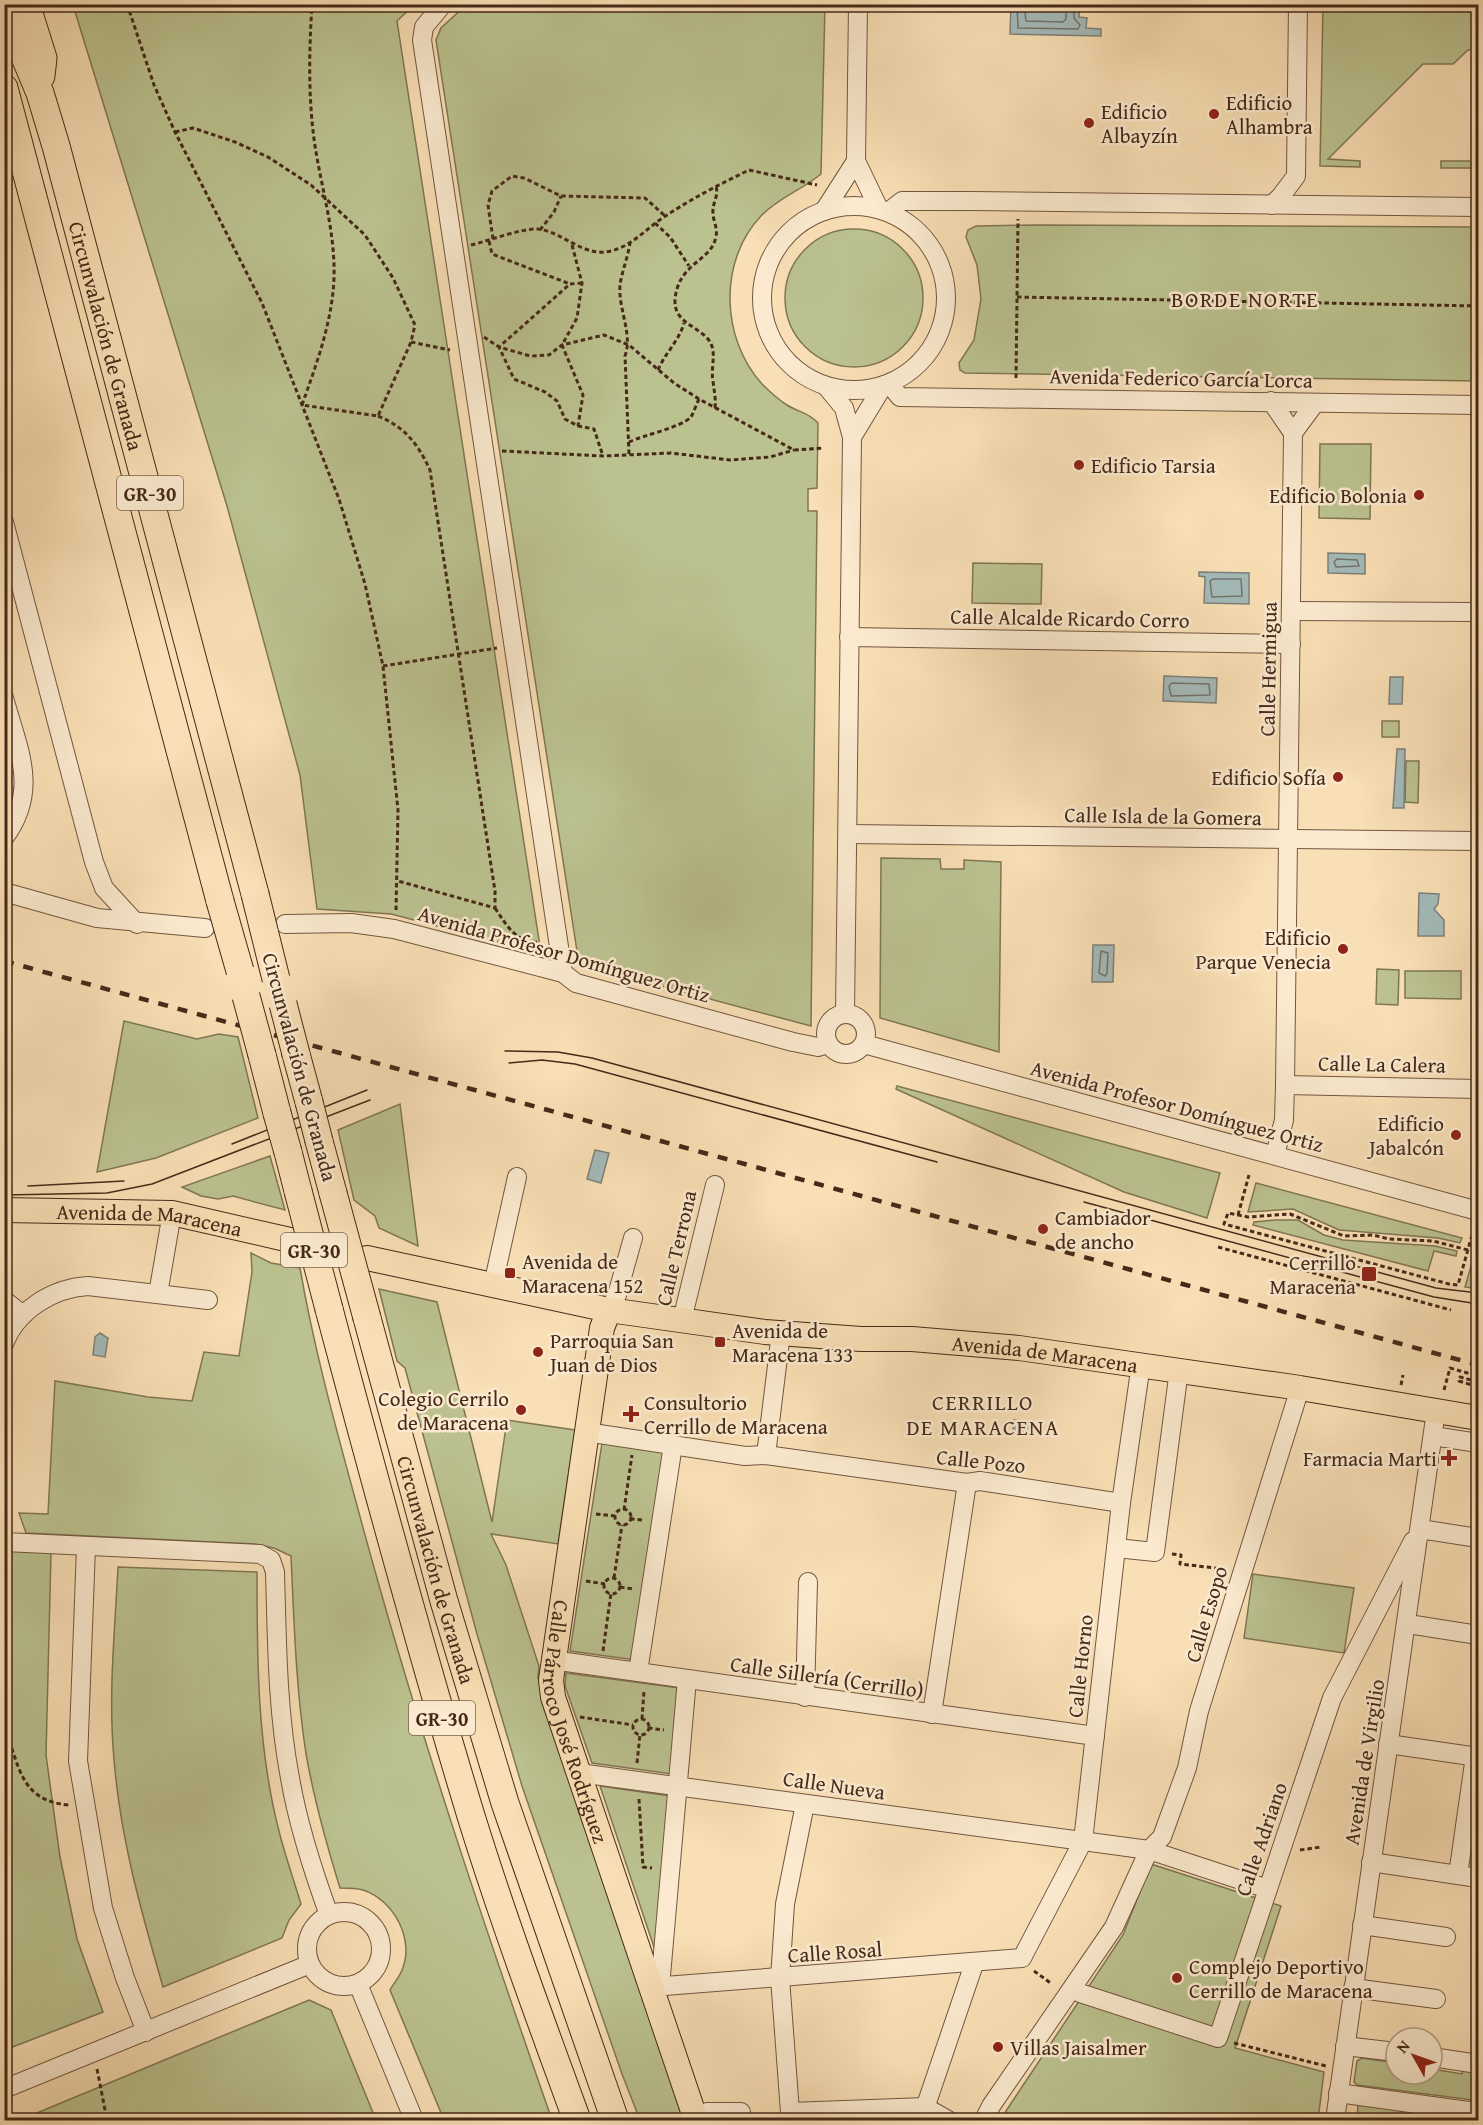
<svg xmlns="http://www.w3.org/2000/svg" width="1483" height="2125" font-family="'Gentium Book Plus',serif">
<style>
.green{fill:#bbc28f;stroke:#807654;stroke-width:1.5}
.water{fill:#a3bab9;stroke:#7e8079;stroke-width:1.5}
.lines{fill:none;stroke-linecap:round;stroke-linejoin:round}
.shore{stroke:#747269;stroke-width:1.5}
.minor-casing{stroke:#735640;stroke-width:20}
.major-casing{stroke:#462919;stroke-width:26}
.highway-casing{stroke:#462919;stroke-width:29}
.path{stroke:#462919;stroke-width:3;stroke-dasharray:4.5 3;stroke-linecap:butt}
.minor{stroke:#fbeacf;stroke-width:18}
.major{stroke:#f9dfb5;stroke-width:24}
.highway{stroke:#f9dfb5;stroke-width:27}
.tram{stroke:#462919;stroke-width:1.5}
.rail{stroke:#462919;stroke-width:4.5;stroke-dasharray:10 10;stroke-linecap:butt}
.highway-bridge-casing{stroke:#462919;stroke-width:29;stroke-linecap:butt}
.highway-bridge{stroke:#f9dfb5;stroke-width:27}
.poi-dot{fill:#8f2418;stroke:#fbeacf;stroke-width:2}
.labels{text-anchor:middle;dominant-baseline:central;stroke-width:5;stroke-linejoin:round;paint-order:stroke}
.shield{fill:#fbeacf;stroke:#7c6350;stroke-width:1.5}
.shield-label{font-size:20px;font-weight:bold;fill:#462919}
.poi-label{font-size:21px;fill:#462919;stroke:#fbeacf;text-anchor:start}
.street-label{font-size:21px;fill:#462919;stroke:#fbeacf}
.neighbourhood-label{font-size:22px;letter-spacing:1.5px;fill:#462919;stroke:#fbeacf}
</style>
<rect width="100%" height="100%" fill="#f9dfb5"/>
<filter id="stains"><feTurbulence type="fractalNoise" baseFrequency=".00333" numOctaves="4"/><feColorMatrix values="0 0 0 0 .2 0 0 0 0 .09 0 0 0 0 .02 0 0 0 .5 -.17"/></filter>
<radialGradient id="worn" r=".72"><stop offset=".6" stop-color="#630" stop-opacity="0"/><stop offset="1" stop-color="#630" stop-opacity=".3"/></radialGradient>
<!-- green -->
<g class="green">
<path d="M73,5h341l-17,16 144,932 -150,-39 -74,-5 -17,-134 -73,-269z"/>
<path d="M466,5h359l-4,169c-19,16 -42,23 -60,42 -43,45 -40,123 1,168 7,7 17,16 25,21 11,7 23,8 31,18l-1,65 -9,1v22h9l-6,515 -232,-62 -143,-924 5,-12z"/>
<path d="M1323,5l150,-1 5,6v40h-10l-15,14h-30l-95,95 32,2v6l-40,-1z"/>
<rect x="1441" y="161" width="37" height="7"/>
<path d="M1037,225l441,2v154l-513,-8 -5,-3 -1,-7 15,-23 7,-41 -4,-34 -11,-28 2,-7 8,-4z"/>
<circle cx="854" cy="298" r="69"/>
<path d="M1320,444h51l-1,75 -51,-1z"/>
<path d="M973,563l69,1 -1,40 -69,-1z"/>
<rect x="1382" y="721" width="17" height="16"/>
<path d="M1406,761h13l-1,42 -13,-1z"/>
<path d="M881,858l59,1 1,10h23v-9l37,2 -2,190 -119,-34z"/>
<path d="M1377,969l22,1 -1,35 -22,-1z"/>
<path d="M1405,971h56v28l-56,-1z"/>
<path d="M124,1021l73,18 22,-5 19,3 20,81 -102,40 -59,14z"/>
<path d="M897,1086l323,87 -13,45 -83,-26 -228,-103z"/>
<path d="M400,1104l18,142 -39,-18 -4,-12 -21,-16 -16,-70z"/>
<path d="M270,1156l15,54 -52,-14 -15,3 -17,-3 -19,-9z"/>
<path d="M1256,1183l206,55 -2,5 -22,-5 -99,-8 -46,-21 -45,3z"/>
<path d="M1275,1220h23l26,15 19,5 92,6 22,5 -1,5 -22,-5 -6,20 -175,-46 1,-3z"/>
<path d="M1478,1242v47l-13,-2z"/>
<path d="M251,1253l20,10 29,5c15,87 39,171 62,256 55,203 121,398 190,596h-108l-54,-130c4,-7 10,-14 12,-20 13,-30 -8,-70 -39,-80 -7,-2 -16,-2 -23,-2 -14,-45 -26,-89 -34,-134 -10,-65 -12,-132 -15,-198l-17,-8 -19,-4 -229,-11 -7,-20 29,1 7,-133 93,16 44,4 12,-49 35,4 13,-84z"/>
<path d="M379,1289l58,13 55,220 15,-102 68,10 -17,114 -67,-10 15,31 33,101 -1,12 150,442h-48l-18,-46 -100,-288 -45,-152 -72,-266 -8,-7z"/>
<path d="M602,1443l65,10 -32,207 -65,-9z"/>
<path d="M5,1548l46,5 -5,202 14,102 17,82 26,73 -98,38z"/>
<path d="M118,1567l139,5c0,87 0,177 23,263 6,23 14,46 21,69l-12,16 -7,18 -119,49c-22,-76 -43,-150 -49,-228 -6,-64 1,-129 4,-192z"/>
<path d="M1253,1574l101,14 -10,65 -100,-15z"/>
<path d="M566,1673l114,15 -8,86 -80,-11 -27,-77z"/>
<path d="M600,1786l70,10 -14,157z"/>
<path d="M1151,1864l130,42 -46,142 89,24 -6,48h-318l123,-185z"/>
<path d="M309,2000l22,10 45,110h-356z"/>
<path d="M1362,2058l34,5v11h36v-5l30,5 1,-6 6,1 6,9 -3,22 -115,-15 -3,-3 3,-21z"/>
<path d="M1358,2105l57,6 -1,9h-57z"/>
</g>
<!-- water -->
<g class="water">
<path d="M1011,5h69l-1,12 8,1 -1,10 15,1v7l-91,-2z"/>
<path d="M1328,553l37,1v20l-37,-1z"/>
<path d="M1199,572l50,1v31l-45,-1 1,-26 -6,-1z"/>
<path d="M1164,676l53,2 -1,25 -53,-2z"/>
<path d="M1390,677h13l-1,27h-13z"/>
<path d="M1397,749h8l-1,59h-11z"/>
<path d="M1419,893l20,1 -1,10 -4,5 10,11v16h-26z"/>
<path d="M1093,945h21l-1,37h-21z"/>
<path d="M595,1150l14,3 -8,30 -14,-4z"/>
<path d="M100,1333l8,5 -3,19 -12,-2 2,-18z"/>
<path d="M1014,1420l18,2 1,12 -20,-2z"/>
</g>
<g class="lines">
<!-- shore -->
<g class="shore">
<path d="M1017,4l1,24 60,1 2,-4 -6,-7v-14"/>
<path d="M1024,4l2,17 37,1 3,-3v-15"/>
<path d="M1337,559l20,1 2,6 -23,1 -2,-5z"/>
<path d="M1213,579h28l1,17 -30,1 -2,-16z"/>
<path d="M1172,683l37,1 1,11 -39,1 -2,-10z"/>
<path d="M1101,951l7,2 -1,20 -2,3 -6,-3z"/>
</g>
<defs>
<g id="minor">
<path d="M443,4l-19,23 -2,13 141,933"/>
<path d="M858,4l-2,157 23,48"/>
<path d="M1272,205l9,-9 15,-20 2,-172"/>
<circle cx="854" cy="298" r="92"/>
<path d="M824,211l32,-50"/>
<path d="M888,212l14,-11h66l510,6"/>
<path d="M889,384l11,13 578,8"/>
<path d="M826,386l18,22 8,29 -7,577"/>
<path d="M1271,401l22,32"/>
<path d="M852,437l31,-51"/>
<path d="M4,522l90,340 10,26 33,36"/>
<path d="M1292,611l186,1"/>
<path d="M849,637l442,7"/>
<path d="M4,698c14,51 36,92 0,140"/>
<path d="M848,834l630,7"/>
<path d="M4,892l93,26 108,10"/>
<path d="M285,924l66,-1 43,6 169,44 13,10 217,59 25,5 9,-3"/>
<circle cx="846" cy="1034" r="20"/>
<path d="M864,1044l614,167"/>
<path d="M1285,1085l193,4"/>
<path d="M1275,1155l9,-35 1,-35 8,-652 22,-30"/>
<path d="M493,1285l24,-108"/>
<path d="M158,1294l14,-81"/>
<path d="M4,1300l19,15"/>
<path d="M609,1310l8,-15 16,-57"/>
<path d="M682,1320l33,-135"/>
<path d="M4,1344c13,-34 49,-56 84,-58l120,14"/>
<path d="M586,1432l159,24 21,-1 201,28 13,-2 141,22"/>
<path d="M1433,1436l45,7"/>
<path d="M766,1455l15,-122"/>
<path d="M1420,1529l58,9"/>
<path d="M4,1542l256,12 11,6 4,12c2,68 2,138 15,206 8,47 23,93 39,137"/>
<path d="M86,1547l-8,214 25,147 22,70 21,54"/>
<path d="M1116,1548l39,4 24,-182"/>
<path d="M1408,1624l70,11"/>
<path d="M552,1660l543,76"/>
<path d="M638,1672l35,-227"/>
<path d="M805,1697l3,-115"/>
<path d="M932,1714l35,-231"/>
<path d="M1388,1744l90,13"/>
<path d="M579,1773l570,77 119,39"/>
<path d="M805,1804l-20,100 -5,74 10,134 135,-5"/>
<path d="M1371,1862l107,16"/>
<path d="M1458,1875l17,-119"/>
<circle cx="344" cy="1949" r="37"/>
<path d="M1362,1925l84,12"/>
<path d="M358,1984l56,136"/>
<path d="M652,1987l370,-29 61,-117 38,-338 20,-139"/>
<path d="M660,1987l27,-308"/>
<path d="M1353,1988l83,11"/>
<path d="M1080,1993l138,45 114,-340 81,-157"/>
<path d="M1345,2046l51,6"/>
<path d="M1432,2057l46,7"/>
<path d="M4,2089l306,-125"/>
<path d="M1338,2093l130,18 10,-1"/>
<path d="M925,2107l23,13"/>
<path d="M695,2117l12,-5h34"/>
<path d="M921,2120l53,-156"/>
<path d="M984,2120l7,-14 123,-179 35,-77 13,-13 25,-69 12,-57 101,-323"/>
<path d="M1335,2120l101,-709"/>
</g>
<g id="major">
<path id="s1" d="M4,1210l168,3 118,27"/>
<path id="s2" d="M367,1258l242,52 156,22 96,7h51l107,9 281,40 178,30"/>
<path id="s3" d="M609,1310l-7,18 -51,352 2,17 143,423"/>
</g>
<g id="highway">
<path d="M26,4l17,54 -2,18"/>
<path id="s4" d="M4,7l36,86 16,53 199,748"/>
<path d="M4,88l216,813"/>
<path d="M296,1054l13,48"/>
<path d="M262,1055l15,58"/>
<path d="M319,1141l14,52"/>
<path d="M288,1152l10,39"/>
<path d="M329,1309c45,169 91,339 142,507 32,103 69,203 106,304"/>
<path id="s5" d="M367,1318l77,283 61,202 110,317"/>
</g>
</defs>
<!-- minor casing -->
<use href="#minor" class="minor-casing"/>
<!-- major casing -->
<use href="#major" class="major-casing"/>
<!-- highway casing -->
<use href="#highway" class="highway-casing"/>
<!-- path -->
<g class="path">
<path d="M127,4l27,81 21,47 87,171 77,196 26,85 18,82 15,144 -2,101"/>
<path d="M175,132l18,-4 42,14 33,15 43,28 54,50 28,43 22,47 -4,17 -33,74 -76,-11c12,-34 25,-69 30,-105 8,-53 -9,-103 -17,-154 -7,-47 -6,-94 -3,-142"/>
<path d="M655,223l15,14 19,29"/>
<path d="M540,230l14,-18 7,-16"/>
<path d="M493,239l-5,-34 4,-14 20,-15 12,2 37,18 84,2 20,18"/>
<path d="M489,241l3,13 78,30"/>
<path d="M471,245c18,-4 50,-17 67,-16 25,3 46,29 73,22 21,-5 36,-23 53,-34 27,-18 56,-33 85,-47l68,15"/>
<path d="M572,245l10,38 -5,35 -15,27 21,50 -5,31"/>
<path d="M582,283l-12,1 -71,63 15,32 31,13 12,9 8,18 13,7 16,3 9,27"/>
<path d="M1017,297l461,9"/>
<path d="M484,337l15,10 31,9 19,-1 13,-10 42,-10 25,10 45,38 25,16 95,51 30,-2"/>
<path d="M411,342l39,8"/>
<path d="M658,370c7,-17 21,-29 26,-47"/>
<path d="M1016,378l2,-159"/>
<path d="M715,408c1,-11 -1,-17 -2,-27 -3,-15 6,-32 -7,-44 -12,-12 -32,-16 -31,-37 3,-38 37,-38 41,-64 2,-8 -3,-15 -3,-23 -1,-10 6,-16 3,-27"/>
<path d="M378,416c27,11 40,28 52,54l65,421v17l-97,-27"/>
<path d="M629,442c15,-7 53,-15 62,-25 3,-5 5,-12 8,-18"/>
<path d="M502,451l101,5 68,-3 59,7 40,-3 24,-7"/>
<path d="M629,454l-4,-98c8,-22 -7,-47 -5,-71 2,-14 8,-28 10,-42"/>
<path d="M383,666l114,-18"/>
<path d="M495,908c12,18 22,36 45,34"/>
<path d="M1238,1215l11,-40"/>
<path d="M1218,1247l233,63"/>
<path d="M1468,1250l-35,-9 -44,-2 -16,-4 -29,1 -54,-22 -42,3 -20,-4 -4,11 225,60 9,1 14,-50"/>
<path d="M1478,1382l-18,-5 -1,4 19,6"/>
<path d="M1401,1385l2,-10"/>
<path d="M1444,1390l6,-22 28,8"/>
<circle cx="623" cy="1517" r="8"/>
<path d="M624,1510l8,-55"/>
<path d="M596,1514l19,2"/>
<path d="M630,1519l13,1"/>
<path d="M1172,1554l9,1 -1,9 44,5"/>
<path d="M614,1578l8,-53"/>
<circle cx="612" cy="1586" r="8"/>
<path d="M586,1581l19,3"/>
<path d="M620,1587l13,2"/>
<path d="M603,1651l8,-58"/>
<path d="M580,1717l53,8"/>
<path d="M642,1719l2,-28"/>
<circle cx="641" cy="1727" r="8"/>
<path d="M4,1727c16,38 15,74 65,78"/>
<path d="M648,1728l16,2"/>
<path d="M637,1763l3,-29"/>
<path d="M639,1799l4,68 9,1"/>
<path d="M1300,1850l21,-3"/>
<path d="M1034,1971l18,13"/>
<path d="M1234,2043l92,23"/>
<path d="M97,2069l10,51"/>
<path d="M756,2119l18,-1"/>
</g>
<!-- minor -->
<use href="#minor" class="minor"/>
<!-- major -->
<use href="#major" class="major"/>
<!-- highway -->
<use href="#highway" class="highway"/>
<!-- tram -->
<g class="tram">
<path d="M505,1051l53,1 34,6 844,230 42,5"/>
<path d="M509,1063l33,-3 33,4 362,98"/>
<path d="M232,1144l135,-54"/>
<path d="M28,1186l96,-5"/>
<path d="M4,1195l103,-2 45,-9 218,-84"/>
<path d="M1084,1202l350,95 44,7"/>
</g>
<!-- rail -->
<path class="rail" d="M4,961l1474,404"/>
<defs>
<g id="highway-bridge">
<path d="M255,894l21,85"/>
<path d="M220,901l20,70"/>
<path d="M246,996l16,59"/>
<path d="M283,1004l13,50"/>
<path d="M309,1102l10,39"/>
<path d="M277,1113l11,39"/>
<path d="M298,1191l31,118"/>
<path d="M333,1193l34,125"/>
</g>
</defs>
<!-- highway-bridge casing -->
<use href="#highway-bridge" class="highway-bridge-casing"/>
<!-- highway-bridge -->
<use href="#highway-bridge" class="highway-bridge"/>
</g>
<!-- markers -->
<g class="poi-dot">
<circle cx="1214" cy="114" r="6"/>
<circle cx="1089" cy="123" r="6"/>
<circle cx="1079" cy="465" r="6"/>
<circle cx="1419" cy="495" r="6"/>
<circle cx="1338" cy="777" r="6"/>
<circle cx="1343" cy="949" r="6"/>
<circle cx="1456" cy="1135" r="6"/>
<circle cx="1043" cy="1229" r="6"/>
<rect x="504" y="1267" width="12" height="12" rx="3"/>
<rect x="1361" y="1266" width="16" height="16" rx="3"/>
<rect x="714" y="1336" width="12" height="12" rx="3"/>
<circle cx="538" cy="1352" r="6"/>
<circle cx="521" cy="1410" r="6"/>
<path d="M628 1405h6v6h6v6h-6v6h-6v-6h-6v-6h6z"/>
<path d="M1446 1449h6v6h6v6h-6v6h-6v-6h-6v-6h6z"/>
<circle cx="1177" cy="1978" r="6"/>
<circle cx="998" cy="2047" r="6"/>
</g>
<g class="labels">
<!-- shield labels -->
<g class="shield">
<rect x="117" y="476" width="66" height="34" rx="4.5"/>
<rect x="281" y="1233" width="66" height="34" rx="4.5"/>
<rect x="409" y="1701" width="66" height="34" rx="4.5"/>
</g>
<g class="shield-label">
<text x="150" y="493">GR-30</text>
<text x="314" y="1250">GR-30</text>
<text x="442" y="1718">GR-30</text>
</g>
<!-- poi labels -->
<g class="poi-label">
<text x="1226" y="102">Edificio<tspan x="1226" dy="24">Alhambra</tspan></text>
<text x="1101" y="111">Edificio<tspan x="1101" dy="24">Albayzín</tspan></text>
<text x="1091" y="465">Edificio Tarsia</text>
<text x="1407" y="495" text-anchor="end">Edificio Bolonia</text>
<text x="1326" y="777" text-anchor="end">Edificio Sofía</text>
<text x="1331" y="937" text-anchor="end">Edificio<tspan x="1331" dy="24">Parque Venecia</tspan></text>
<text x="1444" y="1123" text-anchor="end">Edificio<tspan x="1444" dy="24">Jabalcón</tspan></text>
<text x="1055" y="1217">Cambiador<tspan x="1055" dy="24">de ancho</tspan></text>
<text x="522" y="1261">Avenida de<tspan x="522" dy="24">Maracena 152</tspan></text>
<text x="1356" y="1262" text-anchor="end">Cerrillo<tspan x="1356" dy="24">Maracena</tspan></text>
<text x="732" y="1330">Avenida de<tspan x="732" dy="24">Maracena 133</tspan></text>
<text x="550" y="1340">Parroquia San<tspan x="550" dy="24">Juan de Dios</tspan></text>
<text x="509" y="1398" text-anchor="end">Colegio Cerrilo<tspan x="509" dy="24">de Maracena</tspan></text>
<text x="644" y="1402">Consultorio<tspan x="644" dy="24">Cerrillo de Maracena</tspan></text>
<text x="1437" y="1458" text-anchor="end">Farmacia Marti</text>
<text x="1189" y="1966">Complejo Deportivo<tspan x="1189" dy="24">Cerrillo de Maracena</tspan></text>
<text x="1010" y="2047">Villas Jaisalmer</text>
</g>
<!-- street labels -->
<g class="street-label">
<text stroke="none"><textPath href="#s4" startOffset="345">Circunvalación de Granada</textPath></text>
<text transform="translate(1181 378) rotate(1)">Avenida Federico García Lorca</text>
<text transform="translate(1070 618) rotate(1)">Calle Alcalde Ricardo Corro</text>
<text transform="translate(1268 669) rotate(-89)">Calle Hermigua</text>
<text transform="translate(1163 816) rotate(1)">Calle Isla de la Gomera</text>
<text transform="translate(564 954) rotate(16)">Avenida Profesor Domínguez Ortiz</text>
<text transform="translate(1382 1064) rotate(1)">Calle La Calera</text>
<text transform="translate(300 1067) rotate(75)">Circunvalación de Granada</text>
<text transform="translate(1177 1106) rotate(15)">Avenida Profesor Domínguez Ortiz</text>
<text stroke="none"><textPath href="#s1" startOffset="146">Avenida de Maracena</textPath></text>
<text transform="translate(676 1248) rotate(-77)">Calle Terrona</text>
<text stroke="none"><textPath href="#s2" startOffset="686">Avenida de Maracena</textPath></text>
<text transform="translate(981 1461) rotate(6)">Calle Pozo</text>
<text stroke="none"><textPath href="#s5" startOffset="261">Circunvalación de Granada</textPath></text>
<text transform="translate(1206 1614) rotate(-73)">Calle Esopo</text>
<text transform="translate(1080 1666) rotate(-84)">Calle Horno</text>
<text transform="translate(827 1677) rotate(8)">Calle Sillería (Cerrillo)</text>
<text stroke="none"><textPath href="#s3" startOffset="420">Calle Párroco José Rodríguez</textPath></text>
<text transform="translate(1364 1762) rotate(-81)">Avenida de Virgilio</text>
<text transform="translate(834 1785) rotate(8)">Calle Nueva</text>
<text transform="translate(1261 1839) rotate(-71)">Calle Adriano</text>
<text transform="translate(835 1952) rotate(-4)">Calle Rosal</text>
</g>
<!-- neighbourhood labels -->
<g class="neighbourhood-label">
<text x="1245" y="299">BORDE NORTE</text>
<text x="983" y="1402">CERRILLO<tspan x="983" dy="25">DE MARACENA</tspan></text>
</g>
</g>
<!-- margin -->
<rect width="1483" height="2125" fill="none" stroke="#f9dfb5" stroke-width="24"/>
<rect x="6" y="6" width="1471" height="2113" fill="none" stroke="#462919" stroke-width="3"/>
<rect x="12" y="12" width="1459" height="2101" fill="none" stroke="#462919" stroke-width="1.5"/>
<!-- north arrow -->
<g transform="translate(1414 2056) rotate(310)"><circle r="28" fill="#fbeacf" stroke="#b39d86" stroke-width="1.5"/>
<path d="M0-4.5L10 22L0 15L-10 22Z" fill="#8f2418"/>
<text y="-9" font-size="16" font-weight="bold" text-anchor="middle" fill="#462919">N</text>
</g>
<rect width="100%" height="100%" filter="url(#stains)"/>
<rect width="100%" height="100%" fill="url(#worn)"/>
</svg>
